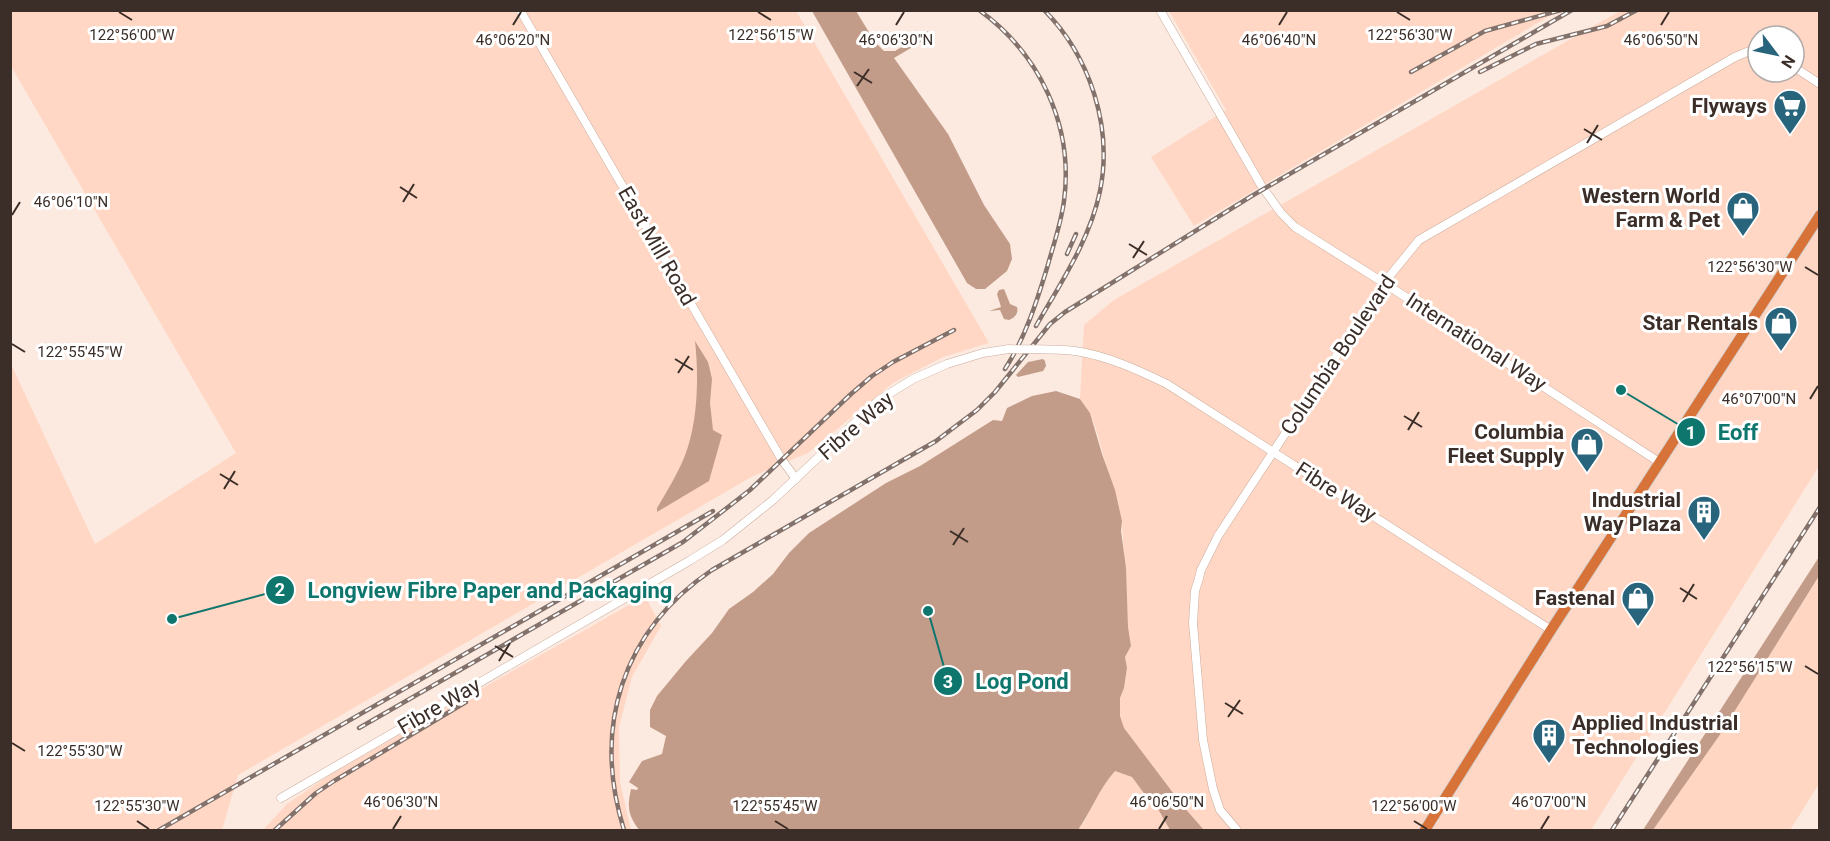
<svg xmlns="http://www.w3.org/2000/svg" width="1830" height="841" font-family="Roboto,sans-serif">
<style>
.built{fill:#ffd7c4;fill-rule:evenodd}
.green{fill:#fed6c2}
.water{fill:#c39c89}
.lines{fill:none;stroke-linecap:round;stroke-linejoin:round}
.minor-casing{stroke:#cbac9d;stroke-width:9}
.highway-casing{stroke:#d4d1d0;stroke-width:12}
.minor{stroke:#fff;stroke-width:8}
.highway{stroke:#d77238;stroke-width:10}
.rail-casing{stroke:#82726b;stroke-width:4.5}
.rail{stroke:#fff;stroke-width:2;stroke-dasharray:7;stroke-linecap:butt}
.minor-bridge-casing{stroke:#cbac9d;stroke-width:9;stroke-linecap:butt}
.minor-bridge{stroke:#fff;stroke-width:8}
.ticks{fill:none;stroke:#3b2e28;stroke-width:2}
.labels{text-anchor:middle;dominant-baseline:central;stroke-width:6;stroke-linejoin:round;paint-order:stroke}
.poi-label{font-size:21px;font-weight:bold;fill:#3b2e28;stroke:#fff;text-anchor:end}
.street-label{font-size:21px;fill:#3b2e28;stroke:#fff}
.ticks-label{font-size:15px;text-anchor:middle;fill:#3b2e28;stroke:#fff;stroke-width:6;stroke-linejoin:round;paint-order:stroke}
.leader{fill:none;stroke:#0f766e;stroke-width:2}
.callout-dot{fill:#0f766e;stroke:#fff;stroke-width:2}
.mark-label{font-size:18px;text-anchor:middle;font-weight:bold;fill:#fff}
.callout-label{font-size:22px;text-anchor:middle;font-weight:bold;fill:#0f766e;stroke:#fff;stroke-width:6;stroke-linejoin:round;paint-order:stroke}
</style>
<rect width="100%" height="100%" fill="#fce9df"/>
<!-- built -->
<g class="built">
<path d="M11,10l785,1 193,332 -46,14 -50,26 -85,70 -55,23 -515,299 -16,55h-211l-1,-468 85,182 141,-91 -225,-387z"/>
<path d="M1169,11h389l-364,215 -43,-69 75,-47z"/>
<path d="M1620,11h199v455l-228,364h-387l-21,-24 -59,-77 -4,-13v-18l4,-10 3,-20 -2,-11 6,-11 -3,-19 -6,-106 -26,-92 -6,-16 -10,-14 4,-74 30,-25zM1758,36h36v36h-36z"/>
<path d="M645,596l16,30 -29,51 -13,50 1,55 11,48h-368l24,-26 47,-32z"/>
<path d="M1115,770l17,7 19,26 7,6 12,21h-92l7,-9 11,-25z"/>
</g>
<!-- green -->
<path class="green" d="M1819,577v207l-29,46h-137l66,-95z"/>
<!-- water -->
<g class="water">
<path d="M812,11h44l19,31 9,9h11l33,-20 3,5 -37,22 54,76 36,71 26,39 2,15 -5,12 -22,18h-9l-9,-6z"/>
<path d="M1004,289l6,15 7,3c2,7 -3,11 -8,13l-5,-1 -4,-9 -11,1 12,-4 -4,-13 2,-4z"/>
<path d="M695,341l13,21 4,17 -2,24 3,27 9,5 -13,46 -52,31v-4c10,-17 20,-33 27,-50 14,-34 15,-81 11,-117z"/>
<path d="M1043,359l2,2 1,5 -3,5 -25,6 -2,-2 12,-13z"/>
<path d="M1056,391l24,8 10,14 12,41 13,36 7,31 -1,10 5,37 2,59 3,19 -6,11 2,11 -3,20 -4,10v18l4,12 59,78 21,24h-34l-12,-21 -7,-6 -19,-26 -17,-6c-17,19 -23,39 -37,59h-439c-11,-15 -12,-23 -8,-41l6,1 1,-2 -9,-6 13,-21 20,-7 4,-18 -16,-9v-17l7,-14 29,-35 26,-28 17,-24 24,-17 20,-18 16,-21 20,-20 77,-50 34,-17 73,-46 9,1 5,-13 25,-12z"/>
<path d="M1819,557v19l-100,160 -66,94h-10z"/>
</g>
<g class="lines">
<defs>
<g id="minor">
<path d="M520,10l262,450 14,19"/>
<path d="M1160,10l101,175 20,28 14,14 89,56 275,179"/>
<path d="M1794,67l26,17"/>
<path d="M1167,384l384,246"/>
<path d="M281,798l408,-237 34,-21 50,-40 106,-100 34,-21 34,-15 36,-11 26,-4"/>
<path d="M1237,830l-17,-20 -7,-21 -10,-49 -10,-117 2,-32 4,-13 2,-8 17,-34 166,-253 35,-43 316,-183 12,-5 11,-1"/>
</g>
<path id="highway" d="M1425,830l126,-200 269,-415"/>
</defs>
<!-- minor casing -->
<use href="#minor" class="minor-casing"/>
<!-- highway casing -->
<use href="#highway" class="highway-casing"/>
<!-- minor -->
<use href="#minor" class="minor"/>
<!-- highway -->
<use href="#highway" class="highway"/>
<defs>
<g id="rail">
<path d="M979,10c61,44 95,116 85,191 -3,23 -11,45 -17,67 -11,36 -22,70 -42,101"/>
<path d="M1411,72l74,-41 76,-21"/>
<path d="M1480,72l56,-28 71,-18 30,-16"/>
<path d="M1067,254l9,-20"/>
<path d="M1036,326c24,-42 54,-86 64,-135 13,-64 -10,-135 -56,-181"/>
<path d="M359,728l324,-186 67,-52 101,-96 21,-18 21,-14 61,-32"/>
<path d="M159,830l554,-319"/>
<path d="M275,830l41,-37 18,-12 132,-79"/>
<path d="M624,830c-32,-103 -2,-199 88,-260l224,-129 41,-31 18,-18 55,-68 15,-12 185,-115 322,-187"/>
<path d="M1612,830l208,-323"/>
</g>
</defs>
<!-- rail casing -->
<use href="#rail" class="rail-casing"/>
<!-- rail -->
<use href="#rail" class="rail"/>
<defs>
<path id="minor-bridge" d="M1009,349c22,1 45,-1 66,2 33,5 63,19 92,33"/>
</defs>
<!-- minor-bridge casing -->
<use href="#minor-bridge" class="minor-bridge-casing"/>
<!-- minor-bridge -->
<use href="#minor-bridge" class="minor-bridge"/>
</g>
<!-- ticks -->
<path class="ticks" d="M119,12l13,8M758,12l13,8M1397,12l13,8M513,25l8,-13M896,25l8,-13M1279,25l8,-13M1661,25l8,-13M854,72l18,11M857,86l12,-17M1584,129l18,11M1587,143l11,-18M400,187l17,11M403,202l11,-18M12,215l8,-13M1129,244l18,11M1133,258l11,-17M1805,267l13,8M12,344l13,8M675,359l18,11M678,373l11,-17M1810,399l8,-13M1404,416l18,11M1408,430l11,-18M220,474l18,11M224,489l11,-18M950,531l18,11M953,545l11,-17M1680,588l17,11M1683,602l11,-18M495,646l18,11M499,661l11,-18M1805,666l13,8M1225,703l18,11M1228,717l12,-17M12,743l13,8M137,821l12,8M775,821l13,8M1414,821l13,8M393,829l8,-13M1159,829l8,-13M1541,829l8,-13"/>
<!-- icons -->
<defs>
<symbol id="supermarket-pin" viewBox="-11 -11 22 30"><path d="M0 17L-7.5 6A9.5 9.5 0 1 1 7.5 6Z" fill="#28647c" stroke="#fff"/><path d="M-6-5.5h2.5l.6 2H6L4.5 2H-2.5L-4.4-4H-6ZM-1.5 3.2a1.3 1.3 0 1 0 .1 0ZM3 3.2a1.3 1.3 0 1 0 .1 0Z" fill="#fff"/></symbol>
<symbol id="shop-pin" viewBox="-11 -11 22 30"><path d="M0 17L-7.5 6A9.5 9.5 0 1 1 7.5 6Z" fill="#28647c" stroke="#fff"/><path d="M-5-2.5h2.3a2.7 3.5 0 0 1 5.4 0H5L5.5 6h-11ZM-1.5-2.5h3a1.5 2.3 0 0 0-3 0Z" fill="#fff"/></symbol>
<symbol id="building-pin" viewBox="-11 -11 22 30"><path d="M0 17L-7.5 6A9.5 9.5 0 1 1 7.5 6Z" fill="#28647c" stroke="#fff"/><path d="M-4-6H4V6H1V3H-1V6H-4ZM-2.5-4.3h1.7v1.8h-1.7ZM.8-4.3h1.7v1.8H.8ZM-2.5-1h1.7V.8h-1.7ZM.8-1h1.7V.8H.8Z" fill="#fff"/></symbol>
</defs>
<g fill-rule="evenodd">
<use href="#supermarket-pin" x="1771" y="87" width="38" height="52"/>
<use href="#shop-pin" x="1724" y="189" width="38" height="52"/>
<use href="#shop-pin" x="1762" y="304" width="38" height="52"/>
<use href="#shop-pin" x="1568" y="425" width="38" height="52"/>
<use href="#building-pin" x="1685" y="493" width="38" height="52"/>
<use href="#shop-pin" x="1619" y="579" width="38" height="52"/>
<use href="#building-pin" x="1530" y="716" width="38" height="52"/>
</g>
<g class="labels">
<!-- poi labels -->
<g class="poi-label">
<text x="1767" y="106">Flyways</text>
<text x="1720" y="196">Western World<tspan x="1720" dy="24">Farm &amp; Pet</tspan></text>
<text x="1758" y="323">Star Rentals</text>
<text x="1564" y="432">Columbia<tspan x="1564" dy="24">Fleet Supply</tspan></text>
<text x="1681" y="500">Industrial<tspan x="1681" dy="24">Way Plaza</tspan></text>
<text x="1615" y="598">Fastenal</text>
<text x="1572" y="723" text-anchor="start">Applied Industrial<tspan x="1572" dy="24">Technologies</tspan></text>
</g>
<!-- street labels -->
<g class="street-label">
<text transform="translate(657 246) rotate(60)">East Mill Road</text>
<text transform="translate(1476 342) rotate(33)">International Way</text>
<text transform="translate(1338 355) rotate(-56)">Columbia Boulevard</text>
<text transform="translate(856 426) rotate(-41)">Fibre Way</text>
<text transform="translate(1336 492) rotate(33)">Fibre Way</text>
<text transform="translate(439 706) rotate(-30)">Fibre Way</text>
</g>
</g>
<g class="ticks-label">
<text x="132" y="40">122°56'00"W</text>
<text x="771" y="40">122°56'15"W</text>
<text x="1410" y="40">122°56'30"W</text>
<text x="513" y="45">46°06'20"N</text>
<text x="896" y="45">46°06'30"N</text>
<text x="1279" y="45">46°06'40"N</text>
<text x="1661" y="45">46°06'50"N</text>
<text x="71" y="207">46°06'10"N</text>
<text x="1750" y="272">122°56'30"W</text>
<text x="80" y="357">122°55'45"W</text>
<text x="1759" y="404">46°07'00"N</text>
<text x="1750" y="672">122°56'15"W</text>
<text x="80" y="756">122°55'30"W</text>
<text x="401" y="807">46°06'30"N</text>
<text x="1167" y="807">46°06'50"N</text>
<text x="1549" y="807">46°07'00"N</text>
<text x="137" y="811">122°55'30"W</text>
<text x="775" y="811">122°55'45"W</text>
<text x="1414" y="811">122°56'00"W</text>
</g>
<!-- callouts -->
<path class="leader" d="M1621 390L1691 432M172 619L280 590M928 611L948 681"/>
<g class="callout-dot">
<circle cx="1621" cy="390" r="6"/>
<circle cx="172" cy="619" r="6"/>
<circle cx="928" cy="611" r="6"/>
<circle cx="1691" cy="432" r="15"/>
<circle cx="280" cy="590" r="15"/>
<circle cx="948" cy="681" r="15"/>
</g>
<g class="mark-label">
<text x="1691" y="439">1</text>
<text x="280" y="596">2</text>
<text x="948" y="688">3</text>
</g>
<g class="callout-label">
<text x="1738" y="440">Eoff</text>
<text x="490" y="598">Longview Fibre Paper and Packaging</text>
<text x="1022" y="689">Log Pond</text>
</g>
<!-- border -->
<rect width="1830" height="841" fill="none" stroke="#3b2e28" stroke-width="24"/>
<!-- north arrow -->
<g transform="translate(1776 54) rotate(122)"><circle r="28" fill="#ffffff" stroke="#b1aba9" stroke-width="1.5"/>
<path d="M0-4.5L10 22L0 15L-10 22Z" fill="#28647c"/>
<text y="-9" font-size="16" font-weight="bold" text-anchor="middle" fill="#3b2e28">N</text>
</g>
</svg>
